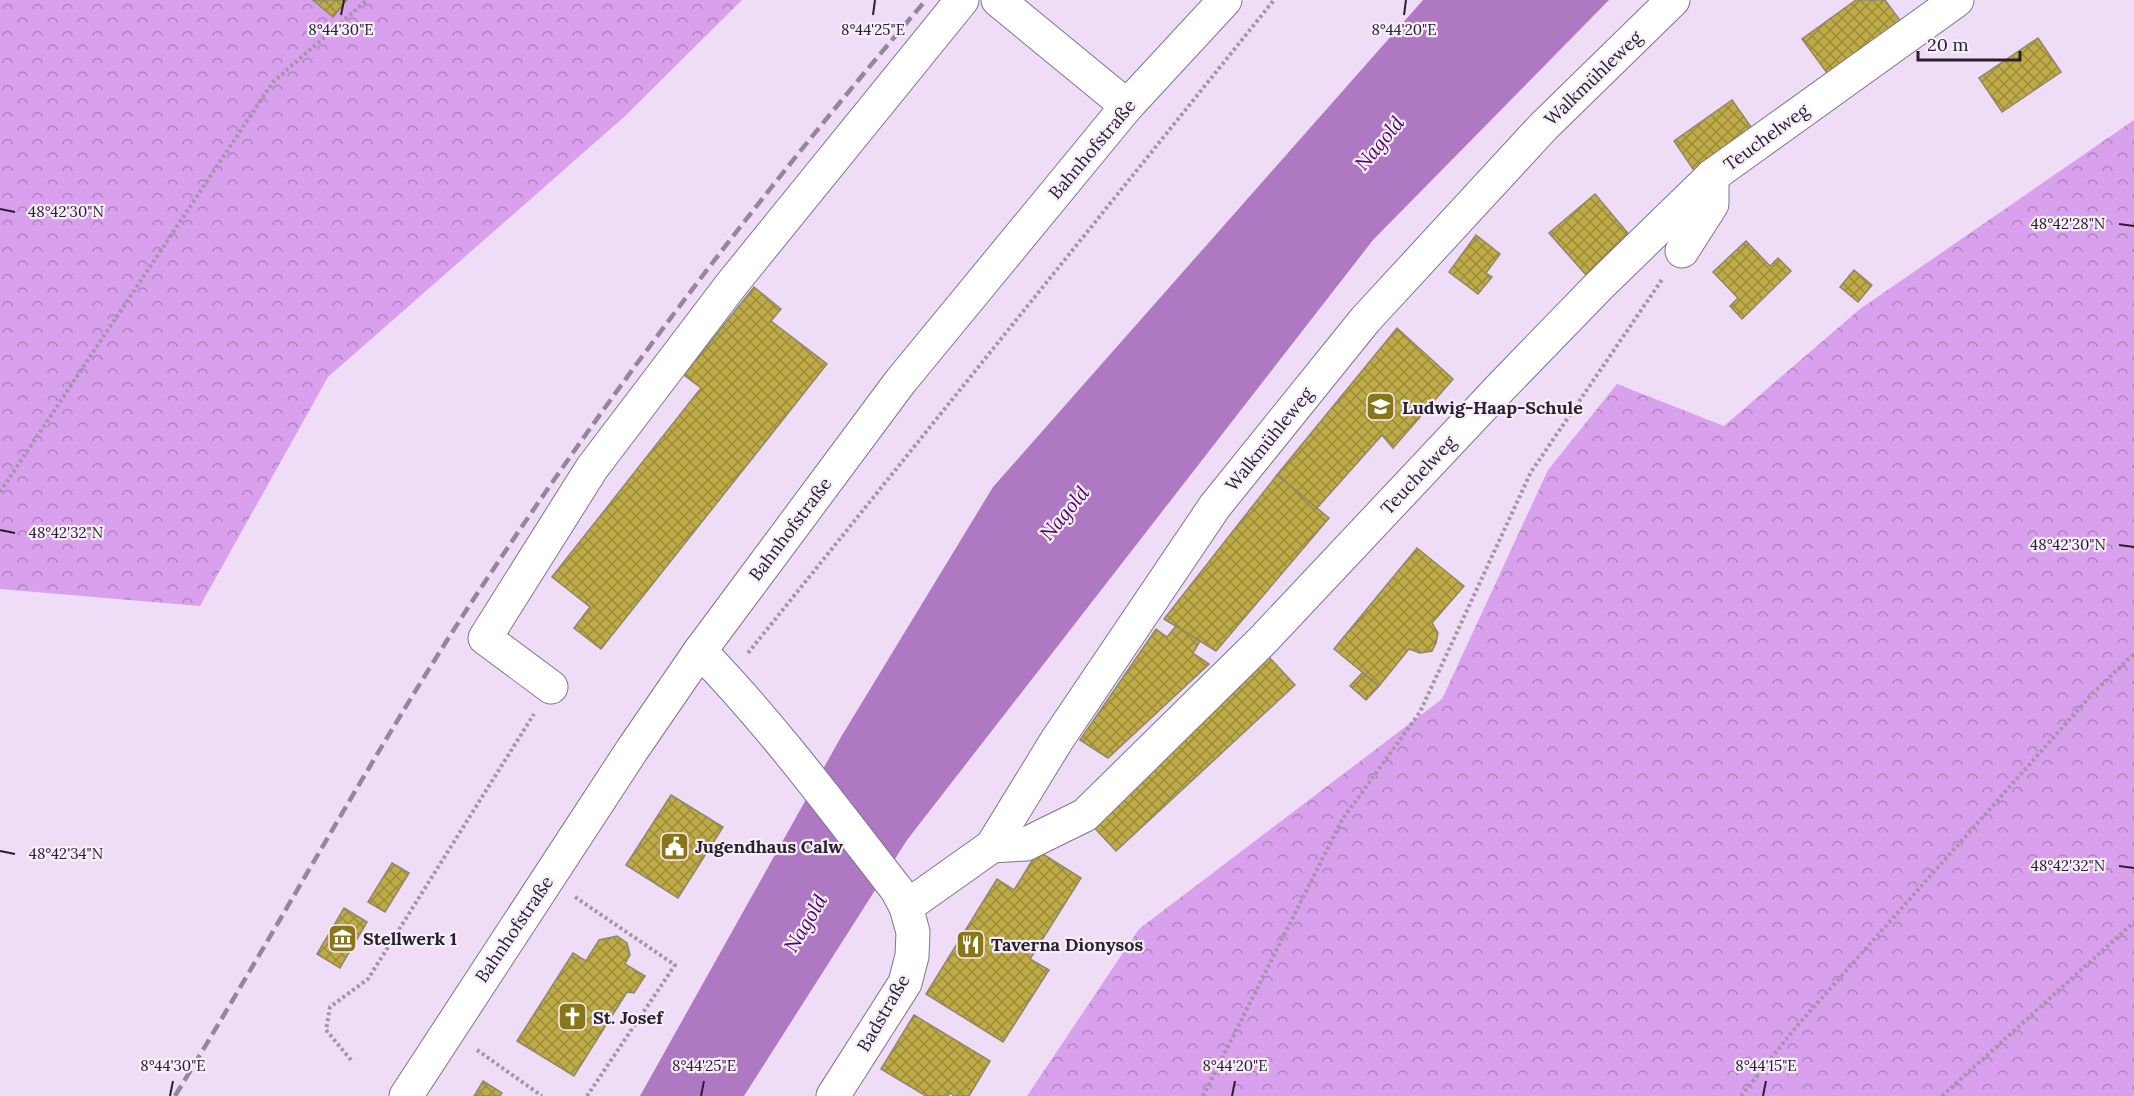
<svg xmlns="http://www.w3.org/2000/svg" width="2134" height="1096" font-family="Lora,serif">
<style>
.forest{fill:url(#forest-crowns)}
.water{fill:#af78c2}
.building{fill:url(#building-cross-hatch);stroke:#8d886d;stroke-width:1.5}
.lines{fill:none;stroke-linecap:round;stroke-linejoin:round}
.minor-casing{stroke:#837389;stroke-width:35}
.major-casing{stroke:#837389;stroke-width:35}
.path{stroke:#a495a9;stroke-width:4;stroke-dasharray:3 3;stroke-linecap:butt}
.minor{stroke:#fff;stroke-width:33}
.major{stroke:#fff;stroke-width:33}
.rail{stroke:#95879a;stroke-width:4.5;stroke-dasharray:12 6;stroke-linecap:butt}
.ticks{fill:none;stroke:#28212a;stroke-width:2}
.labels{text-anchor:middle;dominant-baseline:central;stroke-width:4.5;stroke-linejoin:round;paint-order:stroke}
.street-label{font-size:18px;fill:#28212a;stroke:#f8edfc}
.poi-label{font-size:18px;font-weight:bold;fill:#28212a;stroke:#f8edfc;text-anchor:start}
.water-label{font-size:20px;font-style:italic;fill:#4f0263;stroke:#f8edfc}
.ticks-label{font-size:15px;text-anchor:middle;fill:#28212a;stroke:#f8edfc;stroke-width:4.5;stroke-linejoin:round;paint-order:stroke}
</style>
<defs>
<pattern id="forest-crowns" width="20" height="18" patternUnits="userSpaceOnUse" patternTransform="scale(1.5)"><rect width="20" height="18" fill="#d9a0ed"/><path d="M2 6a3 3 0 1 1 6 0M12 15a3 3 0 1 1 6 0" fill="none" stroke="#b082c0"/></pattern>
<pattern id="building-cross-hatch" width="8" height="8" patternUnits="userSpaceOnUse" patternTransform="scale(1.5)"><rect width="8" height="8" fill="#bfab46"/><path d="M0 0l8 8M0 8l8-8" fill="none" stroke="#9b8b3b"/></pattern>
</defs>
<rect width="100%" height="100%" fill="#efdcf6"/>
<!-- forest -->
<g class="forest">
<path d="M0,0h742l-118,117 -296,260 -128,229 -200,-17z"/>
<path d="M2134,120v976h-1107l112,-167 303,-230 106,-229 69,-86 107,42 136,-117z"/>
</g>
<!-- water -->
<path class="water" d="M1423,0h186l-236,240 -466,600 -163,256h-104l201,-359 152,-250z"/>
<!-- building -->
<g class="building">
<path d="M313,0h34l-14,17z"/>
<path d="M1856,0h29l17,23 -72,54 -28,-38z"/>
<path d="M2038,38l23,34 -59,40 -23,-34z"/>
<path d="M1732,100l24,34 -59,41 -23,-34z"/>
<path d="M1595,194l36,43 -45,38 -37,-42z"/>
<path d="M1476,235l24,19 -14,19 6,4 -14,17 -29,-22z"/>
<path d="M1746,241l24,25 8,-8 13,13 -49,48 -12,-13 8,-8 -25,-26z"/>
<path d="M1854,270l18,15 -14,17 -18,-15z"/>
<path d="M754,287l27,22 -10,12 56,43 -226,285 -27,-21 16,-21 -38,-30 149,-189 -17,-13z"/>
<path d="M1397,328l56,51 -60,69 -11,-13 -65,73 -40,-33z"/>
<path d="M1277,475l52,43 -113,133 -52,-32z"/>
<path d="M1417,548l47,38 -32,37 6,10 -2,10 -4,8 -12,2 -11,-4 -30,37 -45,-37z"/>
<path d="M1176,626l24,15 -7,12 16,11 -101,94 -28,-18 76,-111 11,8z"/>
<path d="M1268,656l27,29 -179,166 -27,-29z"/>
<path d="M1362,673l17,13 -13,14 -16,-14z"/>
<path d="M671,795l52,32 -45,71 -52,-33z"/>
<path d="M1038,851l43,27 -51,81 19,11 -46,72 -77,-48 71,-115 17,11z"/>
<path d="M392,863l17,10 -24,39 -17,-10z"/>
<path d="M344,908l23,14 -27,46 -23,-14z"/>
<path d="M617,936l10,7 3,12 -5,9 20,12 -11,17 -7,-1 -53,84 -57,-35 56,-88 13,8 13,-21z"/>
<path d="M914,1015l76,46 -21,35h-15l-4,-3 -2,3h-22l-45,-27z"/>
<path d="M483,1081l19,12 -2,3h-26z"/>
</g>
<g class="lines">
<defs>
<g id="minor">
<path d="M998,0l129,106"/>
<path d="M1682,251l30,-47v-28"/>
<path d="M700,651c72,74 134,158 197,239l9,17 7,25 -1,24 -7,27 -72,113"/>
<path d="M551,687l-66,-49 107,-170 139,-183 231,-285"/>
<path d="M992,846l34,-2 59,-29 178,-175 238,-253 97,-100 114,-111 245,-176"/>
<path d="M906,907l86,-61 65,-106 158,-234 150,-186 178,-193 130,-127"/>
</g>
<path id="major" d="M406,1096l226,-346 68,-99 200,-269 227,-276 98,-106"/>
</defs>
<!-- minor casing -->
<use href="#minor" class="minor-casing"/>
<!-- major casing -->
<use href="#major" class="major-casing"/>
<!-- path -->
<g class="path">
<path d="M0,492l273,-410 94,-82"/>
<path d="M748,653l526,-653"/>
<path d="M575,897l100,68 -88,131"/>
<path d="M477,1050l65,46"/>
<path d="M351,1060l-25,-30 4,-23 38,-28 166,-265"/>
<path d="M1203,1096l139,-276 78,-108 111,-240 132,-194"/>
<path d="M1741,1096l56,-70 296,-333 41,-39"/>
<path d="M1942,1096l192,-174"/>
</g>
<!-- minor -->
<use href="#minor" class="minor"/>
<!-- major -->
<use href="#major" class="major"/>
<!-- rail -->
<path class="rail" d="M175,1096c100,-163 192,-333 296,-493 138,-211 291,-412 455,-603"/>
</g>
<!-- ticks -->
<path class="ticks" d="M341,15l3,-15M873,15l2,-15M1404,15l2,-15M0,209l15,3M2119,224l15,2M0,530l15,3M2119,545l15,2M0,851l15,3M2119,866l15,2M170,1096l3,-15M701,1096l3,-15M1232,1096l3,-15M1763,1096l3,-15"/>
<!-- icons -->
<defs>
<symbol id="school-square" viewBox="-11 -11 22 22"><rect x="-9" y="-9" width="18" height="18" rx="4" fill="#88761a" stroke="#f8edfc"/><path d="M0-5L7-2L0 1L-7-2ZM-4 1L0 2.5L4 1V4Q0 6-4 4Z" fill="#fff"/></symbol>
<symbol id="civic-square" viewBox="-11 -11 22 22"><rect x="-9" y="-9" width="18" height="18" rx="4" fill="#88761a" stroke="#f8edfc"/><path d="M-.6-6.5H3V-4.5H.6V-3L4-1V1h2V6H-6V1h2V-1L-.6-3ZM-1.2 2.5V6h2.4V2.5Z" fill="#fff"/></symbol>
<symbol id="museum-square" viewBox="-11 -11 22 22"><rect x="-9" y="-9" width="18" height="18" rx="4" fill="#88761a" stroke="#f8edfc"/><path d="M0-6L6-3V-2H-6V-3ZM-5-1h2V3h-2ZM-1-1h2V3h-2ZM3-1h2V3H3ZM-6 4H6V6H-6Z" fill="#fff"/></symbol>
<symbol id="restaurant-square" viewBox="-11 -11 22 22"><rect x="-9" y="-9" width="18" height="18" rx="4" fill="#88761a" stroke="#f8edfc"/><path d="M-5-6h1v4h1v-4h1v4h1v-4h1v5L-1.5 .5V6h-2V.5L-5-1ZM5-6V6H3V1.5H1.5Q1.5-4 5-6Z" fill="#fff"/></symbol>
<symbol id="church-square" viewBox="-11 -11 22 22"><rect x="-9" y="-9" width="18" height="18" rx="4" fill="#88761a" stroke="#f8edfc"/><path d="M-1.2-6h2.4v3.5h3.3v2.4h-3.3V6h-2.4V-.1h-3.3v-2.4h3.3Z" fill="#fff"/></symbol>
</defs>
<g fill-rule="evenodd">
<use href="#school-square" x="1364" y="390" width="33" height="33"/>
<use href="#civic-square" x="658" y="830" width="33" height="33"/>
<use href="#museum-square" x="326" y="922" width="33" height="33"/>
<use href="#restaurant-square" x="954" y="928" width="33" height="33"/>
<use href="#church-square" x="556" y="1000" width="33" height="33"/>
</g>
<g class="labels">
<!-- street labels -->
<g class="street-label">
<text transform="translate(1593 78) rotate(-44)">Walkmühleweg</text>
<text transform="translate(1766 137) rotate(-36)">Teuchelweg</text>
<text transform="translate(1092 149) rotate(-50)">Bahnhofstraße</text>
<text transform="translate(1269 439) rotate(-51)">Walkmühleweg</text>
<text transform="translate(1418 475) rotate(-47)">Teuchelweg</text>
<text transform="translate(790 529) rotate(-53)">Bahnhofstraße</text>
<text transform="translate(514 929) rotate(-56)">Bahnhofstraße</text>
<text transform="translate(883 1013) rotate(-60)">Badstraße</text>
</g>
<!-- poi labels -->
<g class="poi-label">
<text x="1402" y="407">Ludwig-Haap-Schule</text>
<text x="695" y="846">Jugendhaus Calw</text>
<text x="363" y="938">Stellwerk 1</text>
<text x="991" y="944">Taverna Dionysos</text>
<text x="593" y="1017">St. Josef</text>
</g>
<!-- water labels -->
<g class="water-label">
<text transform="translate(1379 143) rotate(-50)">Nagold</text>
<text transform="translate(1064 513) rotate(-50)">Nagold</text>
<text transform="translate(805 923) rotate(-59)">Nagold</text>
</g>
</g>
<g class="ticks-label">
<text x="341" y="35">8°44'30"E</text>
<text x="873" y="35">8°44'25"E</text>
<text x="1404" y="35">8°44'20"E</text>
<text x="66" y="217">48°42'30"N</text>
<text x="2068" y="229">48°42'28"N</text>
<text x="66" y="538">48°42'32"N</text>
<text x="2068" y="550">48°42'30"N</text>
<text x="66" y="859">48°42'34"N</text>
<text x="2068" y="871">48°42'32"N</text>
<text x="173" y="1071">8°44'30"E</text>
<text x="704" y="1071">8°44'25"E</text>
<text x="1235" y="1071">8°44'20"E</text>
<text x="1766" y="1071">8°44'15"E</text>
</g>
<!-- scale -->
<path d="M1918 51v9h102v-9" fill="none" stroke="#28212a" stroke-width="3"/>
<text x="1927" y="51" font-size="18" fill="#28212a" stroke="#f8edfc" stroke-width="4.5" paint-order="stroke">20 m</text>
</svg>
